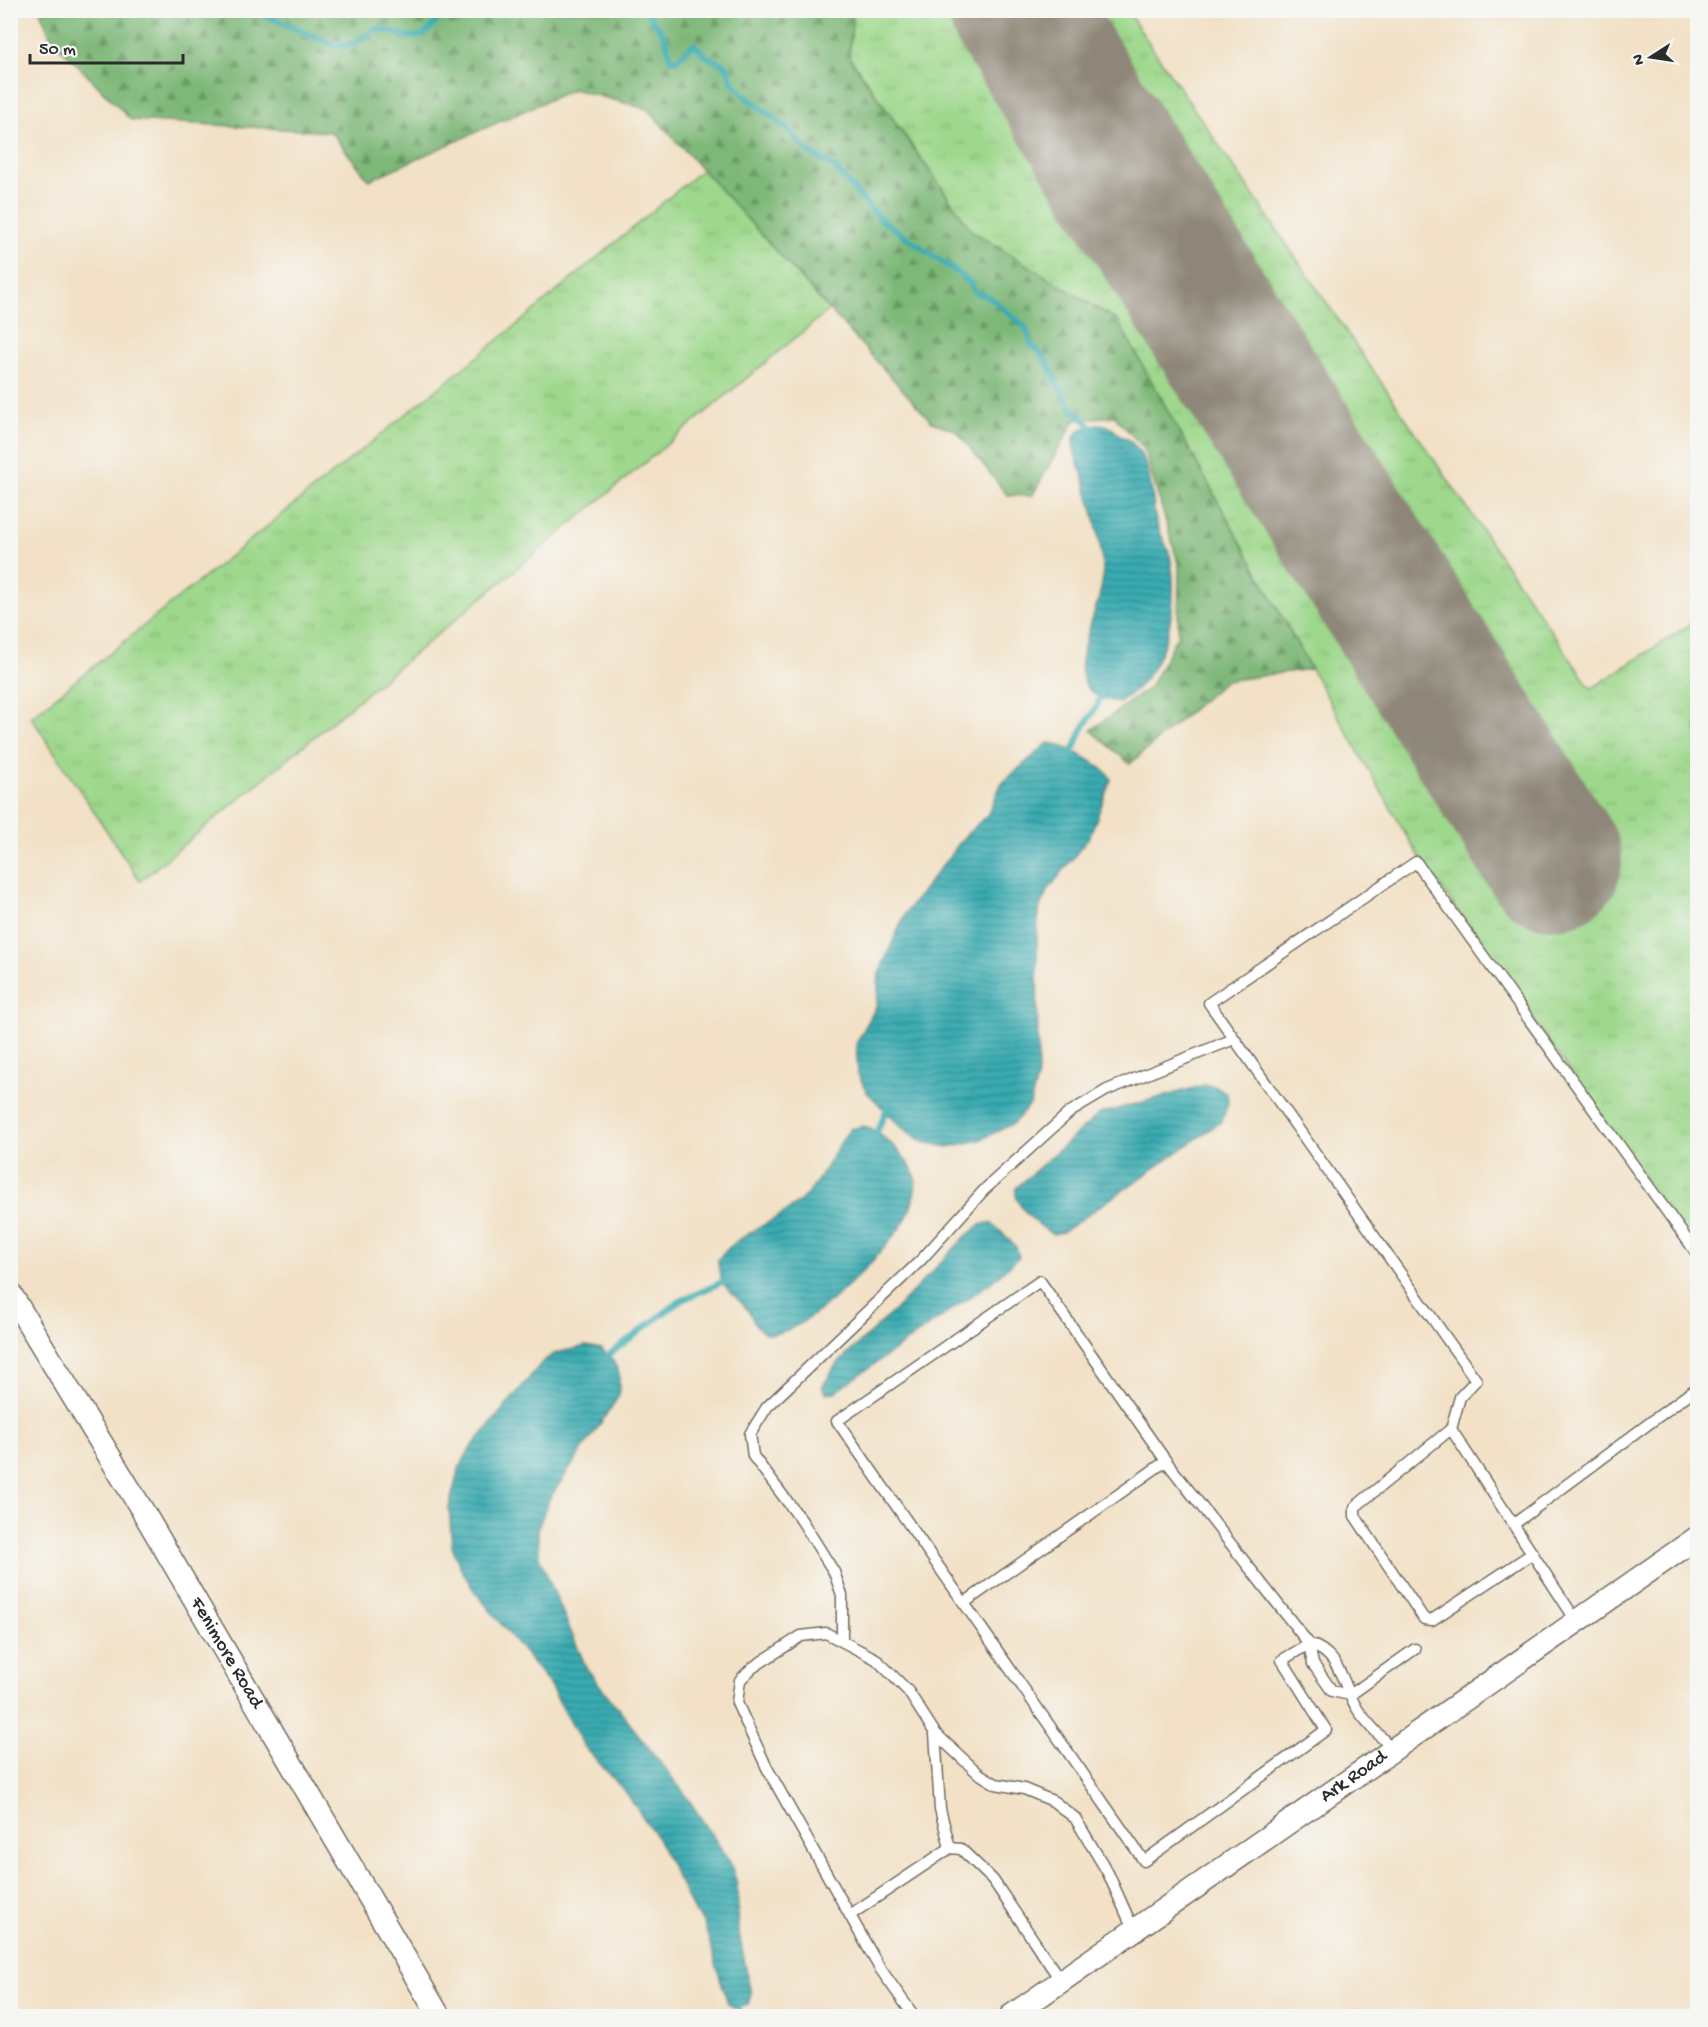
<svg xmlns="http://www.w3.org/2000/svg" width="1708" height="2027" font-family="'Gochi Hand',sans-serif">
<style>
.grass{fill:url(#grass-tufts);stroke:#64825c;stroke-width:1.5}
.forest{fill:url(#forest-firs);stroke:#547252;stroke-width:1.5}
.water{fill:url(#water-rules);stroke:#326b6e;stroke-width:1.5}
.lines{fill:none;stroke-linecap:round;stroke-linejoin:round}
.stream{stroke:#39abb1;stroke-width:6}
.runway{stroke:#8e8678;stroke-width:138}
.lane-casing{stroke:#716b61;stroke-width:13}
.street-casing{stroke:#716b61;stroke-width:25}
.lane{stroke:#fff;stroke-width:10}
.street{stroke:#fff;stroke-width:22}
.labels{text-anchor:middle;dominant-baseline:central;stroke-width:5;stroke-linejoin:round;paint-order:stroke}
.street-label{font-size:20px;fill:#2b2b2b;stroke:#f6f6f2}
</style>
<defs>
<pattern id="grass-tufts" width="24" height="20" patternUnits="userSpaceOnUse" patternTransform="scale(1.5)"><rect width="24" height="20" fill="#9ed88c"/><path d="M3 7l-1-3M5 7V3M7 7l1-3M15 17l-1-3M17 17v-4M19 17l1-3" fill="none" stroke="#88ba79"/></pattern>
<pattern id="forest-firs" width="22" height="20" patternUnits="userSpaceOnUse" patternTransform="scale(1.5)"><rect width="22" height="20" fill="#7eb878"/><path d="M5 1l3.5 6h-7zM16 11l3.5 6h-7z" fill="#679663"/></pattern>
<pattern id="water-rules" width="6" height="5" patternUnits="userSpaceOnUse" patternTransform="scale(1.5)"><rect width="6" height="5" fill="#39abb1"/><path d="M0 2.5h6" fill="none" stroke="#308b90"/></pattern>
</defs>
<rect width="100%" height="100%" fill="#f6f6f2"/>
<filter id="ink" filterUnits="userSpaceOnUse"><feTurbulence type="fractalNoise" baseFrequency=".0167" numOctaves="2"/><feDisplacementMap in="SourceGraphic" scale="12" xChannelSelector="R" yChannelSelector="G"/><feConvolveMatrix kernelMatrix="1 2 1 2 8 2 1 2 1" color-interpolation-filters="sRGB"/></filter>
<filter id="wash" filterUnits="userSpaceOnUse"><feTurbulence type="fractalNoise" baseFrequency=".008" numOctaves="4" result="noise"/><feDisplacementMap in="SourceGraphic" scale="24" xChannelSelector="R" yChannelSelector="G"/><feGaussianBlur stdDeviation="1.35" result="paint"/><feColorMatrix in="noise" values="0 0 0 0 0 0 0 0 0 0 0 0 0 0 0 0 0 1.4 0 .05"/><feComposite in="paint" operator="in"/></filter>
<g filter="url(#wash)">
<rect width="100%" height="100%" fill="#f2e1c6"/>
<!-- grass -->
<g class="grass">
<path d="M853,11h274l464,678 106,-69v634l-284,-407 -102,-178 -193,-348 -146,-90 -123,-175z"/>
<path d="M703,169l126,141 -689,571 -109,-164 488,-394z"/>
</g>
<!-- forest -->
<path class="forest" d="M40,11h813l-4,46 123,174 146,90 193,348 -86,12 -95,83 -39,-34 59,-43 28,-53 1,-68 -35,-118 -30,-32 -39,4 -43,76 -25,-1 -50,-64 -25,-9 -285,-313 -74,-20 -204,91 -38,-48 -200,-12 -80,-82z"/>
<!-- water -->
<g class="water">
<path d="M1098,424c15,2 13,4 23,12 3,2 6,2 8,4 24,19 22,55 27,81 3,14 13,25 15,39 8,50 -5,114 -52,142 -75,-7 -14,-90 -16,-131 -2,-29 -10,-63 -19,-91 -3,-10 -8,-20 -10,-30 -1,-5 -1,-9 1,-14 4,-9 14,-9 23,-12z"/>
<path d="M1048,743c13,-1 61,25 63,37l-21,56 -41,53 -9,17 -3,25 1,144 -8,30 -17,19 -33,16 -32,7 -25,-5 -22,-15 -34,-35 -9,-18 -2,-30 21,-39 2,-32 26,-59 59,-77 24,-23 13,-30z"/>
<path d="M1205,1085l10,1 12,8 1,9 -6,18 -159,111 -11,2c-14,-9 -40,-29 -36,-46l83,-74z"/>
<path d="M864,1126c22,9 41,29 52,51 0,13 -3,27 -9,40 -16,29 -106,127 -142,116 -9,-3 -13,-18 -19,-25 -18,-21 -27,-19 -28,-49 22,-27 55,-35 81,-57 22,-19 33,-50 51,-73z"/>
<path d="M991,1222l25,25 3,10 -29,26 -155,109 -9,1 -4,-6 14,-22 60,-56 70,-73 14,-11z"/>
<path d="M586,1346l15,3 11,9 7,16v22l-70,103 -11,29 1,29 48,112 98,125 45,68 7,21 2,50 12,61 -3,11 -13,3 -7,-4 -24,-80 -11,-15 -37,-73 -29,-42 -43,-48 -36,-64 -75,-93 -11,-18 -10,-24 -3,-40 10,-39 11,-19 73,-88 13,-8z"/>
</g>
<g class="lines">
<!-- stream -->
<g class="stream">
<path d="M253,10l83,36 18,-2 21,-15c35,3 45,24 68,-19"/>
<path d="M645,10l20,27 6,23h6l17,-16 12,12 21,10 5,16 14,15 36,27 27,28 25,15 46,52 78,54 12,10 6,10 14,4 36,31 5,16 15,16 23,46 27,25"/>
<path d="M1070,758l13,-30 14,-22 5,-14"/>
<path d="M875,1138l13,-33"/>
<path d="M602,1360l78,-59 47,-21"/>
<path d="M738,2000l2,16"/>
</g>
<!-- runway -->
<path class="runway" d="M1018,10l535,850"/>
</g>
</g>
<g filter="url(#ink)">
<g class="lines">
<defs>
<g id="lane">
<path d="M1451,1429l-96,78v9l69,103 8,1 101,-67"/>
<path d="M1514,1524l184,-137"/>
<path d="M964,1603l202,-142"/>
<path d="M1577,1622l-126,-193 9,-32 16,-17 -267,-377 207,-141 282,393"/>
<path d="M842,1640v-45l-8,-23 -32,-51 -49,-65 -3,-22 17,-27 154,-147 64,-71 85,-77 37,-22 127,-51"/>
<path d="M935,1733l5,76 10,39"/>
<path d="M1393,1750c-11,-13 -25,-25 -35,-40 -16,-24 -16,-56 -49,-66l-27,16 44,70 -182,131 -307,-440 203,-140 126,180 143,183 4,20 19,27 18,4 65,-46"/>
<path d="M850,1915l100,-67 11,1 32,31 68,101"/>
<path d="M914,2016l-35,-49 -112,-199 -30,-65 3,-23 12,-12 49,-32 25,-3 50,26 32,32 27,42 43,40 18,11 28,5 29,12 22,17 33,55 26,58"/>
</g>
<g id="street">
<path id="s1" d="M10,1293l134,220 295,503"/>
<path id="s2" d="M1011,2016l687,-479"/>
</g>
</defs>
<!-- lane casing -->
<use href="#lane" class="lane-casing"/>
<!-- street casing -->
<use href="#street" class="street-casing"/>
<!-- lane -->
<use href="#lane" class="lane"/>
<!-- street -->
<use href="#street" class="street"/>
</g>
</g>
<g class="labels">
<!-- street labels -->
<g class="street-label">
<text stroke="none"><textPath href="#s1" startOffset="420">Fenimore Road</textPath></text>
<text stroke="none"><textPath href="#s2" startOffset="418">Ark Road</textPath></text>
</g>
</g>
<!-- margin -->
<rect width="1708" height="2027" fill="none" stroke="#f6f6f2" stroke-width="36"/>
<!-- north arrow -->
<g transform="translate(1651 57) rotate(258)" stroke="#f6f6f2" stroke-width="4.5" paint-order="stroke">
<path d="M0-4.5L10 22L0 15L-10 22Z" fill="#2b2b2b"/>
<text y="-9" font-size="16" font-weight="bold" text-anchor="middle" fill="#2b2b2b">N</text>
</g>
<!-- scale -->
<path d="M30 54v9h153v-9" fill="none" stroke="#2b2b2b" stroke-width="3"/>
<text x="39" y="54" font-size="18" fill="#2b2b2b" stroke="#f6f6f2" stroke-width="4.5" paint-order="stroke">50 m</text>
</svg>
